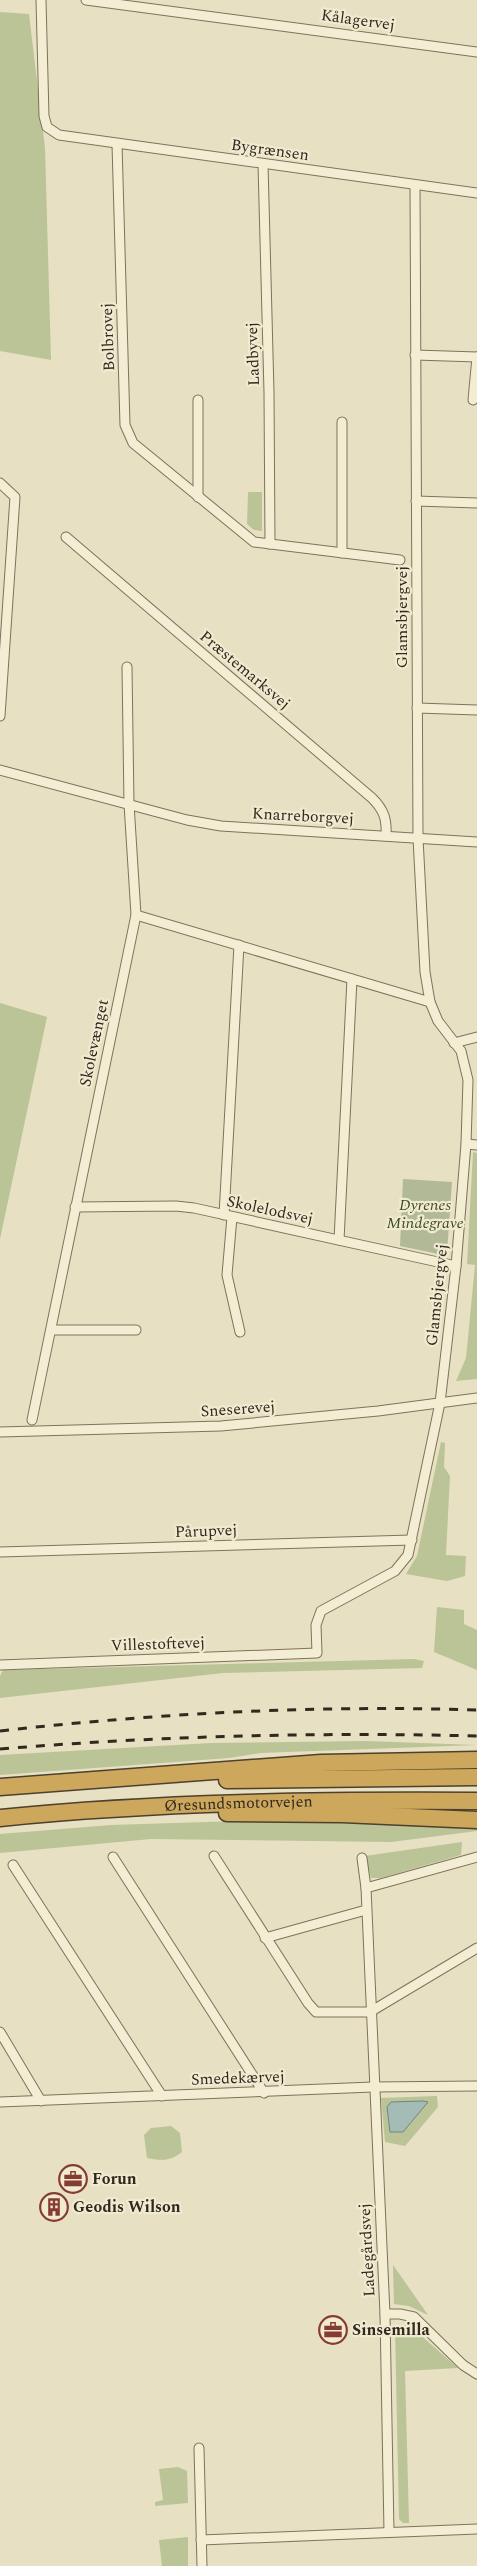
<svg xmlns="http://www.w3.org/2000/svg" width="477" height="2566" font-family="Spectral,serif">
<style>
.green{fill:#bac497}
.cemetery{fill:#b1b996}
.water{fill:#a4bbb6;stroke:#6c8783}
.lines{fill:none;stroke-linecap:round;stroke-linejoin:round}
.minor-casing{stroke:#7f725b;stroke-width:11}
.motorway-casing{stroke:#4d402f;stroke-width:19}
.minor{stroke:#f3edd4;stroke-width:9}
.motorway{stroke:#cda75c;stroke-width:16}
.rail{stroke:#30291e;stroke-width:3;stroke-dasharray:9 9;stroke-linecap:butt}
.labels{text-anchor:middle;dominant-baseline:central;stroke-width:4.5;stroke-linejoin:round;paint-order:stroke}
.street-label{font-size:16px;fill:#30291e;stroke:#f0ead0}
.park-label{font-size:16px;font-style:italic;fill:#3e4a27;stroke:#f0ead0}
.poi-label{font-size:16px;font-weight:bold;fill:#30291e;stroke:#f0ead0;text-anchor:start}
</style>
<rect width="100%" height="100%" fill="#e7e0c2"/>
<!-- green -->
<g class="green">
<path d="M0,12l29,2 16,134 6,212 -51,-9z"/>
<path d="M248,492h14v39l-8,-1 -7,-6z"/>
<path d="M0,1003l47,14 -47,222z"/>
<path d="M473,1152l4,1v226l-21,2 10,-23 9,-93 -8,-1z"/>
<path d="M441,1442l4,1 -1,24 6,9 -4,79 20,1 -1,20 -18,5 -41,-7 11,-18z"/>
<path d="M437,1607l27,3v14l13,6v40l-43,-18z"/>
<path d="M414,1659l10,2 -2,7 -199,5 -223,25v-22l3,-6z"/>
<path d="M365,1741l112,4 -216,8 -32,5 -229,17v-20l211,-12z"/>
<path d="M238,1821l138,3 101,5v2l-86,11 -240,-3 -151,14v-19l111,-9z"/>
<path d="M462,1842l-1,13 -80,23h-10l-6,-22z"/>
<path d="M437,2096l1,11 -33,39 -20,-4 -4,-44z"/>
<path d="M171,2126l9,7 2,19c-11,9 -21,9 -35,6l-3,-23 7,-7z"/>
<path d="M393,2265l35,50 -19,-9 -15,-2z"/>
<path d="M399,2325h10l49,43 -53,3 4,152h-6l-4,-4 -4,-191z"/>
<path d="M178,2467l9,4 1,32 -33,3v-4l8,-2 -4,-31z"/>
<path d="M188,2537v29h-26l-3,-26z"/>
</g>
<!-- cemetery -->
<path class="cemetery" d="M403,1179l49,3 -5,71 -4,2 -43,-9z"/>
<!-- water -->
<path class="water" d="M423,2101l5,1 -25,30h-13l-3,-25 4,-5z"/>
<g class="lines">
<defs>
<g id="minor">
<path d="M41,0l3,116 3,11 12,8 418,58"/>
<path d="M86,0l391,52"/>
<path d="M117,144l8,281 8,18 121,99 146,18"/>
<path d="M263,164l6,228 1,152"/>
<path d="M415,355l62,2"/>
<path d="M198,400v97"/>
<path d="M473,400l4,-43"/>
<path d="M342,422v131"/>
<path d="M0,483l15,14 -15,219"/>
<path d="M416,501l61,2"/>
<path d="M66,537l306,261c12,12 15,21 14,38"/>
<path d="M417,708l60,2"/>
<path d="M0,770l187,50 34,6 256,16"/>
<path d="M136,915l294,87"/>
<path d="M454,1043l23,-6"/>
<path d="M466,1144l11,1"/>
<path d="M75,1207l101,-1 18,2 262,58"/>
<path d="M224,1215l15,-270"/>
<path d="M232,1217l-5,58 13,57"/>
<path d="M339,1240l13,-261"/>
<path d="M51,1330h85"/>
<path d="M32,1420l104,-505 -7,-111 -2,-137"/>
<path d="M0,1432l221,-6 157,-15 99,-13"/>
<path d="M0,1552l412,-12"/>
<path d="M0,1665l317,-12 -1,-28 5,-14 74,-40 13,-16 32,-152 16,-137 10,-122 2,-64 -7,-29 -23,-30 -8,-19 -5,-30 -7,-134 -3,-653"/>
<path d="M214,1856l94,147 8,9h54l107,-64"/>
<path d="M113,1857l151,236"/>
<path d="M362,1858l4,30 19,426 4,218"/>
<path d="M13,1865l149,231"/>
<path d="M366,1888l111,-31"/>
<path d="M265,1938l101,-28"/>
<path d="M0,2032l41,69"/>
<path d="M0,2102l373,-15 104,-1"/>
<path d="M385,2314h15l14,3 49,48 14,9"/>
<path d="M199,2448l3,118"/>
<path d="M201,2540l276,-11"/>
</g>
<g id="motorway">
<path d="M227,1780l250,-3"/>
<path d="M0,1787l321,-24 156,-3"/>
<path d="M227,1813l115,1 135,6"/>
<path id="s1" d="M0,1818c159,-16 317,-18 477,-17"/>
</g>
</defs>
<!-- minor casing -->
<use href="#minor" class="minor-casing"/>
<!-- motorway casing -->
<use href="#motorway" class="motorway-casing"/>
<!-- minor -->
<use href="#minor" class="minor"/>
<!-- motorway -->
<use href="#motorway" class="motorway"/>
<!-- rail -->
<g class="rail">
<path d="M0,1731c159,-18 317,-26 477,-21"/>
<path d="M0,1749c159,-13 318,-17 477,-13"/>
</g>
</g>
<!-- icons -->
<defs>
<symbol id="office-ring" viewBox="-11 -11 22 22"><circle r="9.5" fill="#f0ead0" stroke="#863b33" stroke-width="1.5"/><path d="M-6-3h4V-5.5h4V-3h4V5H-6ZM-1-4.5V-3h2v-1.5ZM-6 0V1H6V0Z" fill="#863b33"/></symbol>
<symbol id="building-ring" viewBox="-11 -11 22 22"><circle r="9.5" fill="#f0ead0" stroke="#863b33" stroke-width="1.5"/><path d="M-4-6H4V6H1V3H-1V6H-4ZM-2.5-4.3h1.7v1.8h-1.7ZM.8-4.3h1.7v1.8H.8ZM-2.5-1h1.7V.8h-1.7ZM.8-1h1.7V.8H.8Z" fill="#863b33"/></symbol>
</defs>
<g fill-rule="evenodd">
<use href="#office-ring" x="57" y="2163" width="32" height="32"/>
<use href="#building-ring" x="38" y="2191" width="32" height="32"/>
<use href="#office-ring" x="317" y="2314" width="32" height="32"/>
</g>
<g class="labels">
<!-- street labels -->
<g class="street-label">
<text transform="translate(358 20) rotate(8)">Kålagervej</text>
<text transform="translate(270 150) rotate(8)">Bygrænsen</text>
<text transform="translate(108 337) rotate(-92)">Bolbrovej</text>
<text transform="translate(253 354) rotate(-92)">Ladbyvej</text>
<text transform="translate(402 617) rotate(-90)">Glamsbjergvej</text>
<text transform="translate(245 670) rotate(40)">Præstemarksvej</text>
<text transform="translate(303 816) rotate(3)">Knarreborgvej</text>
<text transform="translate(94 1043) rotate(-78)">Skolevænget</text>
<text transform="translate(270 1210) rotate(12)">Skolelodsvej</text>
<text transform="translate(437 1295) rotate(-84)">Glamsbjergvej</text>
<text transform="translate(238 1409) rotate(-4)">Sneserevej</text>
<text transform="translate(206 1531) rotate(-2)">Pårupvej</text>
<text transform="translate(158 1644) rotate(-2)">Villestoftevej</text>
<text stroke="none"><textPath href="#s1" startOffset="239">Øresundsmotorvejen</textPath></text>
<text transform="translate(238 2078) rotate(-2)">Smedekærvej</text>
<text transform="translate(367 2250) rotate(-93)">Ladegårdsvej</text>
</g>
<!-- park labels -->
<g class="park-label">
<text x="425" y="1205">Dyrenes<tspan x="425" dy="18">Mindegrave</tspan></text>
</g>
<!-- poi labels -->
<g class="poi-label">
<text x="92" y="2179">Forun</text>
<text x="73" y="2207">Geodis Wilson</text>
<text x="352" y="2330">Sinsemilla</text>
</g>
</g>
</svg>
